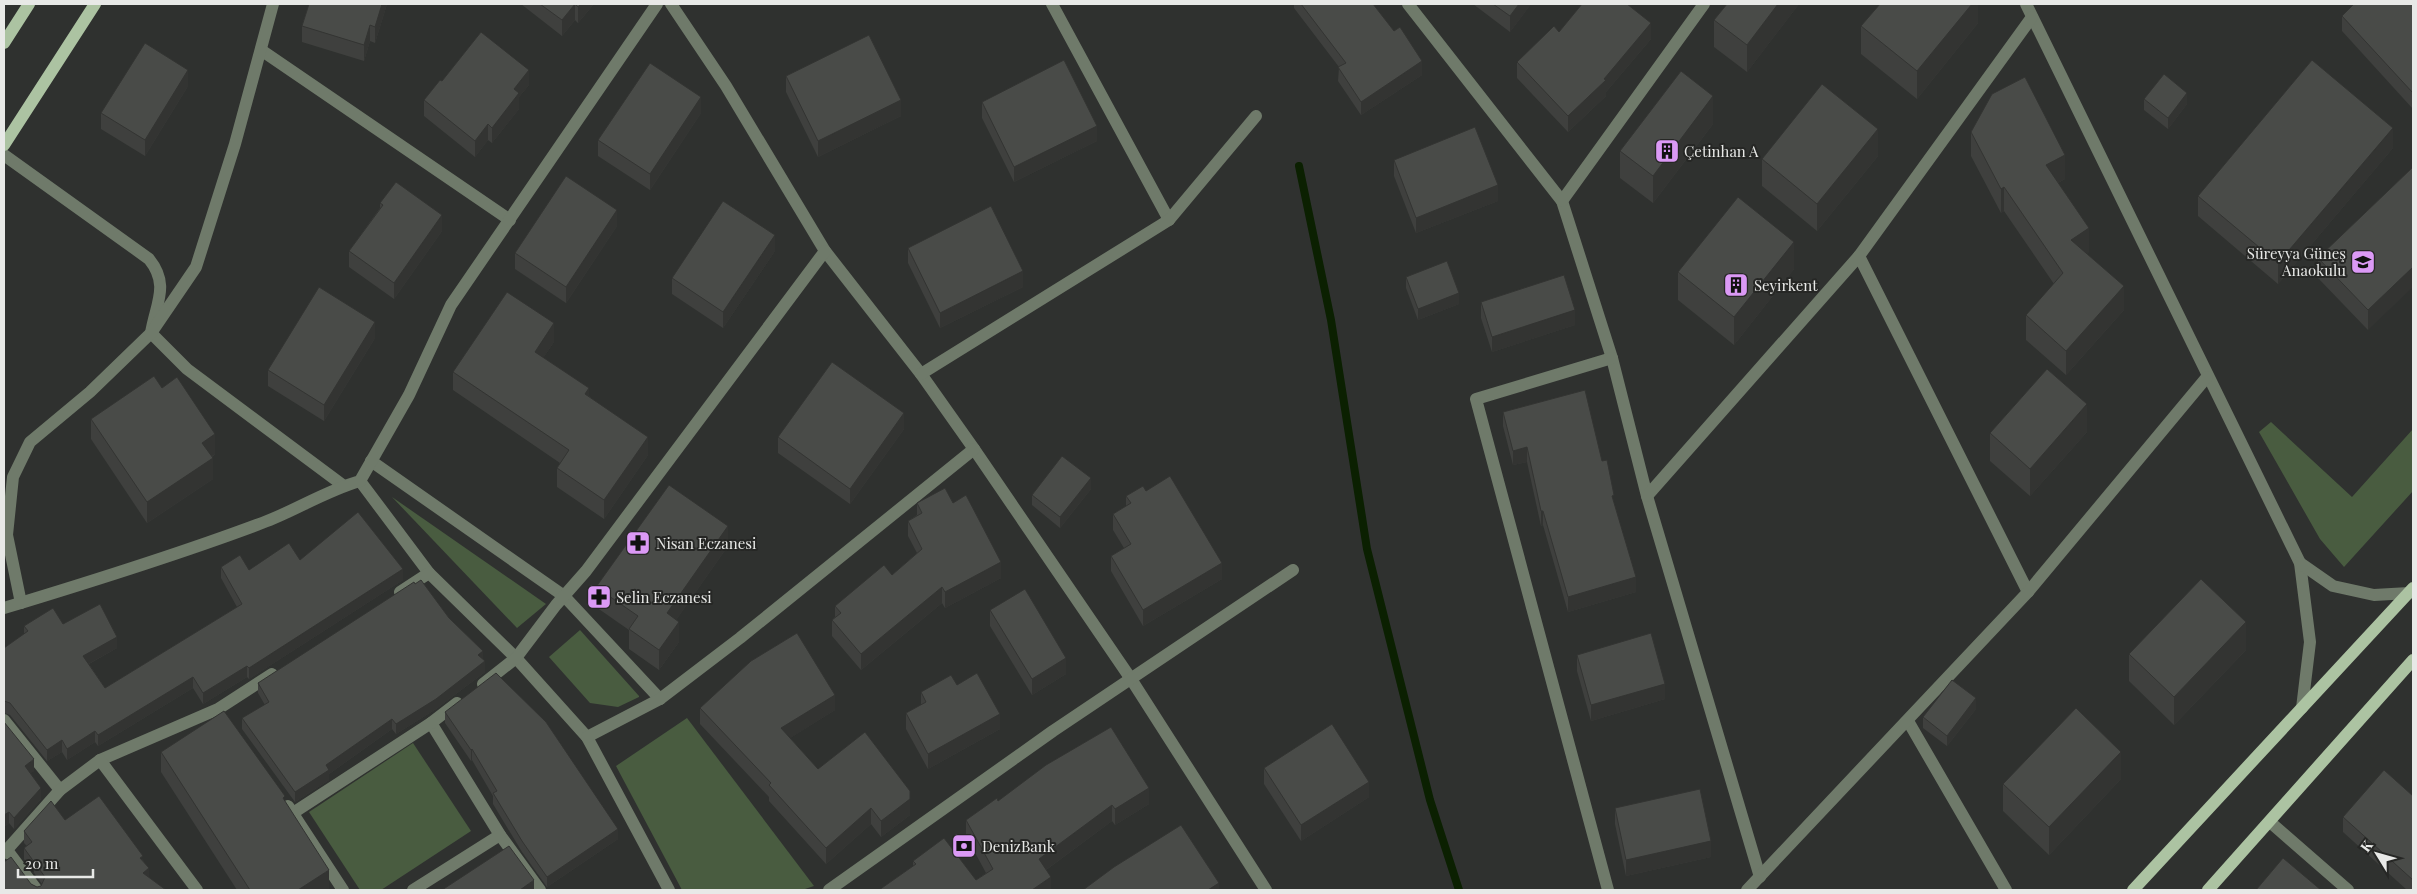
<svg xmlns="http://www.w3.org/2000/svg" width="2417" height="894" font-family="'Playfair Display',serif">
<style>
.green{fill:#495c40}
.lines{fill:none;stroke-linecap:round;stroke-linejoin:round}
.stream{stroke:#0b2001;stroke-width:8}
.minor{stroke:#6f7a6a;stroke-width:12}
.major{stroke:#acc3a2;stroke-width:12}
.wall{fill:#3f403e}
.shaded-wall{fill:#333432}
.building{fill:#494b48;stroke:#333432}
.labels{text-anchor:middle;dominant-baseline:central;stroke-width:4;stroke-linejoin:round;paint-order:stroke}
.poi-label{font-size:15px;fill:#e8e9e7;stroke:#262725;text-anchor:start}
</style>
<rect width="100%" height="100%" fill="#2f312f"/>
<!-- green -->
<g class="green">
<path d="M2271,422l81,75 61,-68v62l-69,76 -24,-28 -61,-107z"/>
<path d="M392,497l154,107 -29,24z"/>
<path d="M580,630l59,66v1l-21,10 -28,-4 -41,-46z"/>
<path d="M687,718l127,168 -12,4h-120l-66,-124z"/>
<path d="M413,743l58,88 -90,59h-21l-51,-78z"/>
</g>
<g class="lines">
<!-- stream -->
<path class="stream" d="M1299,166l32,154 36,229 63,251 29,90"/>
<!-- minor -->
<g class="minor">
<path d="M671,4l55,82 99,165 96,123 53,75 157,230 135,211"/>
<path d="M1052,4l117,216"/>
<path d="M1408,4l154,197 50,157 35,138 113,381"/>
<path d="M2026,4l274,559 10,79 -8,66"/>
<path d="M261,50l249,170"/>
<path d="M4,155l145,104c21,26 7,44 2,74l36,36 157,117"/>
<path d="M1562,201l142,-197"/>
<path d="M1859,256l173,-239"/>
<path d="M921,374l248,-154 87,-104"/>
<path d="M371,461l193,135 96,103"/>
<path d="M360,481l69,92"/>
<path d="M1647,496l212,-240 169,336"/>
<path d="M2300,563l33,23 41,9 35,-2"/>
<path d="M400,592l29,-19 87,85 71,79 82,153"/>
<path d="M21,603l-14,-68 6,-58 17,-35 60,-50 61,-59 45,-66 39,-123 38,-140"/>
<path d="M4,608c86,-26 173,-53 258,-85 33,-12 63,-32 98,-42l49,-86 42,-90 206,-301"/>
<path d="M483,684l33,-26 40,-53 30,-34 239,-320"/>
<path d="M4,720l56,70"/>
<path d="M1908,721l98,169"/>
<path d="M431,723l69,112 40,55"/>
<path d="M587,737l73,-38 80,-61 234,-189"/>
<path d="M100,760l118,-51 54,-35"/>
<path d="M288,806l55,84"/>
<path d="M293,813l138,-90 26,-20"/>
<path d="M2270,822l78,68"/>
<path d="M7,850l30,40"/>
<path d="M4,853l56,-63 40,-30 97,130"/>
<path d="M413,890l87,-55"/>
<path d="M829,890l224,-159 240,-161"/>
<path d="M1608,890l-132,-491 136,-41"/>
<path d="M1747,890l281,-298 179,-215"/>
</g>
<!-- major -->
<g class="major">
<path d="M4,43l25,-39"/>
<path d="M4,145l91,-141"/>
<path d="M2133,890l280,-302"/>
<path d="M2208,890l205,-230"/>
</g>
</g>
<!-- wall -->
<g class="wall">
<path d="M309,4h78l-12,39 -5,-2 -6,20 -62,-19v-16z"/>
<path d="M521,4h73l-16,19 -3,-3 -13,16z"/>
<path d="M1294,4h79l49,71 -61,40 -23,-34 1,-14 -45,-59z"/>
<path d="M1473,4h58l-21,28z"/>
<path d="M1799,4l-52,68 -33,-25v-27z"/>
<path d="M1978,4v19l-61,76 -56,-45v-28z"/>
<path d="M2413,4v105l-71,-78v-15z"/>
<path d="M1559,32l92,7 -45,53v4l-38,36 -51,-54v-16z"/>
<path d="M786,76l115,40 -83,41 -32,-65z"/>
<path d="M442,81l87,4 -10,12v12l-27,34 -4,-3 -13,17 -51,-41v-16z"/>
<path d="M188,86l-43,70 -44,-27v-16z"/>
<path d="M2144,99l43,5 -19,25 -24,-19z"/>
<path d="M982,102l115,39 -83,41 -32,-64z"/>
<path d="M701,113l-51,77 -52,-34v-16z"/>
<path d="M1713,124l-60,79 -33,-25v-27z"/>
<path d="M1971,132l94,47 -7,4 31,69 -2,1 37,57 -58,65 -40,-35v-25l28,-31 -50,-73 -3,2 -30,-57z"/>
<path d="M2393,148l-115,136 -80,-68v-20z"/>
<path d="M1878,156l-61,75 -55,-45v-27z"/>
<path d="M1394,160l104,41 -82,32 -22,-57z"/>
<path d="M2413,167l-45,163 -50,-52v-20z"/>
<path d="M380,203l62,28 -48,68 -45,-32v-16l31,-43z"/>
<path d="M617,226l-51,77 -51,-34v-16z"/>
<path d="M908,248l115,39 -83,41 -32,-65z"/>
<path d="M775,251l-52,77 -51,-34v-16z"/>
<path d="M1794,269l-60,76 -56,-45v-28z"/>
<path d="M1406,277l53,27 -41,16 -12,-32z"/>
<path d="M1481,302l94,23 -83,27 -11,-34z"/>
<path d="M375,338l-51,83 -56,-35v-16z"/>
<path d="M554,342l-11,16 46,38 59,59 -44,64 -47,-32v-19l3,-5 -107,-73v-18z"/>
<path d="M162,388l53,66 -3,3 1,22 -66,44 -56,-84v-20z"/>
<path d="M1503,412l99,49 12,44 22,87 -68,20 -25,-87 -2,1 -14,-64 -14,3 -10,-39z"/>
<path d="M904,429l-54,75 -72,-51v-16z"/>
<path d="M2087,432l-57,64 -40,-35v-28z"/>
<path d="M1091,489l-31,39 -28,-23v-10z"/>
<path d="M1146,491l76,88 -79,47 -32,-55v-15l13,-8 -11,-18v-16l13,-8v-10z"/>
<path d="M917,503h36l48,75 -56,30 -3,-5 -81,67 -29,-34v-16l3,-3v-11l57,-31 25,-22 -9,-17v-15l9,-6z"/>
<path d="M728,546l-52,74 3,22 -20,28 -30,-21v-19l-33,-23v-20z"/>
<path d="M300,560l103,20 -154,99 -2,-2 -44,27 -10,-16 -95,58 -3,-4 -28,18 -5,-8 -15,9 -37,-46 -6,-2v-64l20,-15v-8l39,-2 54,24 -28,16 16,24 132,-81 -16,-29v-11l28,3z"/>
<path d="M990,610l76,64 -34,21 -42,-69z"/>
<path d="M449,618l34,41 2,13 -49,37 -40,25 -4,-5 -63,45v6l-34,22 -53,-73v-11l23,-13 -7,-12v-10z"/>
<path d="M2246,650l-72,75 -45,-44v-27z"/>
<path d="M1577,655l88,44 -74,22 -14,-50z"/>
<path d="M957,685l43,44 -72,40 -22,-40v-16l15,-8v-13z"/>
<path d="M700,708l135,2 -45,28 28,31 92,46 -29,22 -10,-13 -45,40 -57,-63v-4l-69,-73z"/>
<path d="M1976,709l-29,37 -24,-18v-11z"/>
<path d="M445,712l173,127 -71,48 -25,-35 -29,-48v-8l-21,-36 -1,1 -26,-38z"/>
<path d="M4,722l30,49 -4,2 11,26 -27,30 -5,-6 -5,4z"/>
<path d="M161,752l124,50 44,88h-92l-76,-118z"/>
<path d="M1264,768l105,29 -68,44 -37,-57z"/>
<path d="M2121,779l-72,76 -46,-44v-27z"/>
<path d="M2413,796v94h-6l-64,-58v-15z"/>
<path d="M998,801l151,3 -34,21 -3,-4 -66,49 5,20h-172l34,-24v-5l63,19 10,-7 -20,-37v-16z"/>
<path d="M1615,808l96,49 -85,19 -11,-52z"/>
<path d="M65,820l78,40 6,17 -145,13 27,-6 6,3 4,-1 1,-2 -18,-25v-11l3,-2 -3,-3v-12z"/>
</g>
<!-- shaded-wall -->
<g class="shaded-wall">
<path d="M382,4h5l-12,39v-16z"/>
<path d="M575,4v16l-13,16v-16z"/>
<path d="M581,4h13l-16,19v-16z"/>
<path d="M1519,4h12l-21,28v-16z"/>
<path d="M1778,4h21l-52,68v-27z"/>
<path d="M1972,4h6v19l-61,76v-28z"/>
<path d="M1651,23v16l-45,53v4l-38,36v-16l36,-37z"/>
<path d="M370,25v16l-6,20v-16z"/>
<path d="M1422,61v14l-61,40v-13z"/>
<path d="M188,70v16l-43,70v-16z"/>
<path d="M529,70v15l-10,12v12l-27,34v-15l22,-39z"/>
<path d="M2187,93v11l-19,25v-11z"/>
<path d="M1713,96v28l-60,79v-27z"/>
<path d="M701,97v16l-51,77v-16z"/>
<path d="M901,100v16l-83,41v-16z"/>
<path d="M488,124v16l-13,17v-16z"/>
<path d="M1097,126v15l-83,41v-15z"/>
<path d="M2393,128v20l-115,136v-21z"/>
<path d="M1878,129v27l-61,75v-27z"/>
<path d="M2065,155v24l-19,10v-24z"/>
<path d="M1498,185v16l-82,32v-15z"/>
<path d="M2004,187v24l-3,2v-24z"/>
<path d="M617,210v16l-51,77v-16z"/>
<path d="M442,215v16l-48,68v-16z"/>
<path d="M2089,228v24l-18,12v-24z"/>
<path d="M775,235v16l-52,77v-16z"/>
<path d="M1794,242v27l-60,76v-28z"/>
<path d="M2413,267v20l-45,43v-20z"/>
<path d="M1023,271v16l-83,41v-15z"/>
<path d="M2124,286v24l-58,65v-24z"/>
<path d="M1459,293v11l-41,16v-11z"/>
<path d="M1575,310v15l-83,27v-15z"/>
<path d="M375,322v16l-51,83v-16z"/>
<path d="M554,323v19l-19,28v-18z"/>
<path d="M589,388v19l-4,-13z"/>
<path d="M2087,404v28l-57,64v-27z"/>
<path d="M904,413v16l-54,75v-15z"/>
<path d="M215,434v20l-13,9v-20z"/>
<path d="M648,437v18l-44,64v-19z"/>
<path d="M1527,447v15l-14,3v-14z"/>
<path d="M213,458v21l-66,44v-21z"/>
<path d="M1091,478v11l-31,39v-11z"/>
<path d="M1541,511h2v14l-2,1z"/>
<path d="M728,526v20l-61,87v-20z"/>
<path d="M1001,562v16l-56,30v-16z"/>
<path d="M1222,563v16l-79,47v-16z"/>
<path d="M403,569v11l-154,99v-11z"/>
<path d="M1636,577v15l-68,20v-15z"/>
<path d="M942,587v16l-81,67v-16z"/>
<path d="M679,622v20l-20,28v-20z"/>
<path d="M2246,622v28l-72,75v-28z"/>
<path d="M117,637v11l-34,19v-11z"/>
<path d="M483,651v10l-5,-6z"/>
<path d="M1066,658v16l-34,21v-16z"/>
<path d="M485,661v11l-49,37 -40,25v-10z"/>
<path d="M247,666v11l-44,27v-11z"/>
<path d="M193,677v11l-95,58v-11z"/>
<path d="M1665,684v15l-74,22v-16z"/>
<path d="M835,695v15l-54,34v-16z"/>
<path d="M1976,698v11l-29,37v-10z"/>
<path d="M1000,714v15l-72,40v-15z"/>
<path d="M392,719v10l-63,45v6l-34,22v-10l31,-27z"/>
<path d="M95,731v11l-28,18v-11z"/>
<path d="M62,740v12l-15,9v-11z"/>
<path d="M472,749v11l-1,1v-11z"/>
<path d="M2121,752v27l-72,76v-28z"/>
<path d="M34,759v12l-9,6v-11z"/>
<path d="M1369,782v15l-68,44v-16z"/>
<path d="M41,788v11l-27,30v-11z"/>
<path d="M1149,788v16l-34,21v-16z"/>
<path d="M910,799v16l-29,22v-16z"/>
<path d="M1112,805v16l-73,54v-16z"/>
<path d="M871,808v16l-45,40v-16z"/>
<path d="M9,812v11l-5,4v-12z"/>
<path d="M618,829v10l-71,48v-10z"/>
<path d="M1711,841v16l-85,19v-16z"/>
<path d="M149,868v12l-6,-7z"/>
<path d="M329,870v20h-31z"/>
<path d="M1051,877v13h-19z"/>
<path d="M534,880v10h-14z"/>
<path d="M1219,883v7h-11z"/>
</g>
<!-- building -->
<g class="building">
<path d="M309,4h73l-7,23 -5,-2 -6,20 -62,-19z"/>
<path d="M540,4h41l-3,3 -3,-3 -13,16z"/>
<path d="M1301,4h72l21,27 6,-4 22,34 -61,41 -23,-35 8,-4z"/>
<path d="M1493,4h26l-9,12z"/>
<path d="M1582,4h45l24,19 -47,56 2,1 -38,36 -51,-54 37,-36 5,6z"/>
<path d="M1727,4h51l-31,41 -33,-25z"/>
<path d="M1880,4h92l-55,67 -56,-45z"/>
<path d="M2354,4h59v89l-71,-77z"/>
<path d="M481,32l48,38 -15,19 5,4 -27,35 -4,-4 -13,17 -51,-41 16,-20 2,1z"/>
<path d="M869,35l32,65 -83,41 -32,-65z"/>
<path d="M145,43l43,27 -43,70 -44,-27z"/>
<path d="M1064,60l33,66 -83,41 -32,-65z"/>
<path d="M2312,60l81,68 -115,135 -80,-67z"/>
<path d="M650,63l51,34 -51,77 -52,-34z"/>
<path d="M1681,71l32,25 -60,80 -33,-25z"/>
<path d="M2164,74l23,19 -19,25 -24,-19z"/>
<path d="M2025,77l40,78 -19,10 43,63 -18,12 53,46 -58,65 -40,-36 37,-42 -59,-86 -3,2 -30,-57 21,-38z"/>
<path d="M1822,84l56,45 -61,75 -55,-45z"/>
<path d="M1475,127l23,58 -82,33 -22,-58z"/>
<path d="M2413,167v100l-45,43 -50,-52z"/>
<path d="M566,176l51,34 -51,77 -51,-34z"/>
<path d="M396,182l46,33 -48,68 -45,-32 34,-46 -3,-2z"/>
<path d="M1738,197l56,45 -60,75 -56,-45z"/>
<path d="M723,201l52,34 -52,77 -51,-34z"/>
<path d="M991,206l32,65 -83,42 -32,-65z"/>
<path d="M1447,261l12,32 -41,16 -12,-32z"/>
<path d="M1564,275l11,35 -83,27 -11,-35z"/>
<path d="M319,287l56,35 -51,83 -56,-35z"/>
<path d="M507,292l47,31 -19,29 54,36 -4,6 63,43 -44,63 -47,-32 12,-18 -116,-78z"/>
<path d="M832,362l72,51 -54,76 -72,-52z"/>
<path d="M2047,369l40,35 -57,65 -40,-36z"/>
<path d="M154,376l8,12 15,-11 38,57 -13,9 11,15 -66,44 -56,-83z"/>
<path d="M1585,390l17,71 5,-1 7,35 -2,1 24,81 -68,20 -25,-86h-2l-14,-64 -14,4 -10,-39z"/>
<path d="M1062,456l29,22 -31,39 -28,-22z"/>
<path d="M1170,476l52,87 -79,47 -32,-54 20,-12 -18,-30 18,-11 -5,-7 17,-10 3,5z"/>
<path d="M669,485l59,41 -61,87 12,9 -20,28 -30,-21 9,-13 -42,-29z"/>
<path d="M945,488l8,15 13,-8 35,67 -56,30 -3,-5 -81,67 -29,-34 9,-7 -6,-7 49,-41 8,10 30,-26 -14,-28 14,-8 -5,-10z"/>
<path d="M358,512l45,57 -154,99 -2,-2 -44,27 -10,-16 -95,58 -3,-4 -28,18 -5,-9 -15,10 -37,-47 -6,-2v-53l24,-17 -4,-5 29,-18 10,16 37,-20 17,33 -34,19 22,32 137,-84 -21,-37 19,-12 9,15 40,-27 11,17z"/>
<path d="M2201,579l45,43 -72,75 -45,-43z"/>
<path d="M421,580l28,38 34,33 -5,4 7,6 -49,38 -40,25 -4,-5 -66,46 3,5 -34,22 -53,-74 27,-16 -11,-19 156,-101 1,2z"/>
<path d="M1025,589l41,69 -34,21 -42,-69z"/>
<path d="M797,633l38,62 -54,33 37,41 47,-37 45,59v8l-29,22 -10,-13 -45,40 -57,-63 2,-2 -71,-75 51,-47z"/>
<path d="M1651,633l14,51 -74,21 -14,-50z"/>
<path d="M496,673l50,49 72,107 -71,48 -25,-36 -29,-48 4,-2 -25,-42 -1,1 -26,-38z"/>
<path d="M977,673l23,41 -72,40 -22,-41 20,-11 -5,-10 30,-17 6,10z"/>
<path d="M1952,680l24,18 -29,38 -24,-19z"/>
<path d="M2076,708l45,44 -72,75 -46,-43z"/>
<path d="M224,711l61,85 -2,2 46,72 -31,20h-48l-89,-138z"/>
<path d="M4,722l30,37 -9,7 16,22 -27,30 -5,-6 -5,3z"/>
<path d="M1332,724l37,58 -68,43 -37,-57z"/>
<path d="M1111,727l38,61 -34,21 -3,-4 -73,54 12,18 -19,13h-153l37,-26 -3,-3 31,-23 32,42 17,-11 -27,-49 31,-22 1,3 48,-36z"/>
<path d="M2384,770l29,26v84l-70,-63z"/>
<path d="M1700,789l11,52 -85,19 -11,-52z"/>
<path d="M99,796l44,60 -3,2 9,10 -6,5 23,17h-162v-28l7,-5 20,27 6,3 4,-1 4,-9 -21,-29 8,-6 -8,-11 27,-30 14,19z"/>
<path d="M1181,825l38,58 -11,7h-125l31,-23z"/>
<path d="M509,846l25,34 -14,10h-78z"/>
<path d="M2283,858l38,32h-65z"/>
</g>
<!-- icons -->
<defs>
<symbol id="building-square" viewBox="-11 -11 22 22"><rect x="-9" y="-9" width="18" height="18" rx="4" fill="#db99f5" stroke="#262725"/><path d="M-4-6H4V6H1V3H-1V6H-4ZM-2.5-4.3h1.7v1.8h-1.7ZM.8-4.3h1.7v1.8H.8ZM-2.5-1h1.7V.8h-1.7ZM.8-1h1.7V.8H.8Z" fill="#111"/></symbol>
<symbol id="school-square" viewBox="-11 -11 22 22"><rect x="-9" y="-9" width="18" height="18" rx="4" fill="#db99f5" stroke="#262725"/><path d="M0-5L7-2L0 1L-7-2ZM-4 1L0 2.5L4 1V4Q0 6-4 4Z" fill="#111"/></symbol>
<symbol id="pharmacy-square" viewBox="-11 -11 22 22"><rect x="-9" y="-9" width="18" height="18" rx="4" fill="#db99f5" stroke="#262725"/><path d="M-2-6h4v4h4v4h-4v4h-4v-4h-4v-4h4Z" fill="#111"/></symbol>
<symbol id="bank-square" viewBox="-11 -11 22 22"><rect x="-9" y="-9" width="18" height="18" rx="4" fill="#db99f5" stroke="#262725"/><path d="M-6-4H6V4H-6ZM0-2.3a2.3 2.3 0 1 0 0 4.6a2.3 2.3 0 1 0 0-4.6Z" fill="#111"/></symbol>
</defs>
<g fill-rule="evenodd">
<use href="#building-square" x="1653" y="137" width="28" height="28"/>
<use href="#school-square" x="2349" y="248" width="28" height="28"/>
<use href="#building-square" x="1722" y="271" width="28" height="28"/>
<use href="#pharmacy-square" x="624" y="529" width="28" height="28"/>
<use href="#pharmacy-square" x="585" y="583" width="28" height="28"/>
<use href="#bank-square" x="950" y="832" width="28" height="28"/>
</g>
<g class="labels">
<!-- poi labels -->
<g class="poi-label">
<text x="1684" y="151">Çetinhan A</text>
<text x="2346" y="253" text-anchor="end">Süreyya Güneş<tspan x="2346" dy="17">Anaokulu</tspan></text>
<text x="1754" y="285">Seyirkent</text>
<text x="656" y="543">Nisan Eczanesi</text>
<text x="616" y="597">Selin Eczanesi</text>
<text x="982" y="846">DenizBank</text>
</g>
</g>
<!-- border -->
<rect width="2417" height="894" fill="none" stroke="#e8e9e7" stroke-width="10"/>
<!-- north arrow -->
<g transform="translate(2377 854) rotate(307)" stroke="#262725" stroke-width="4" paint-order="stroke">
<path d="M0-4L9 19L0 12L-9 19Z" fill="#e8e9e7"/>
<text y="-8" font-size="14" font-weight="bold" text-anchor="middle" fill="#e8e9e7">K</text>
</g>
<!-- scale -->
<path d="M18 869v8h75v-8" fill="none" stroke="#e8e9e7" stroke-width="2.5"/>
<text x="25" y="869" font-size="15" fill="#e8e9e7" stroke="#262725" stroke-width="4" paint-order="stroke">20 m</text>
</svg>
